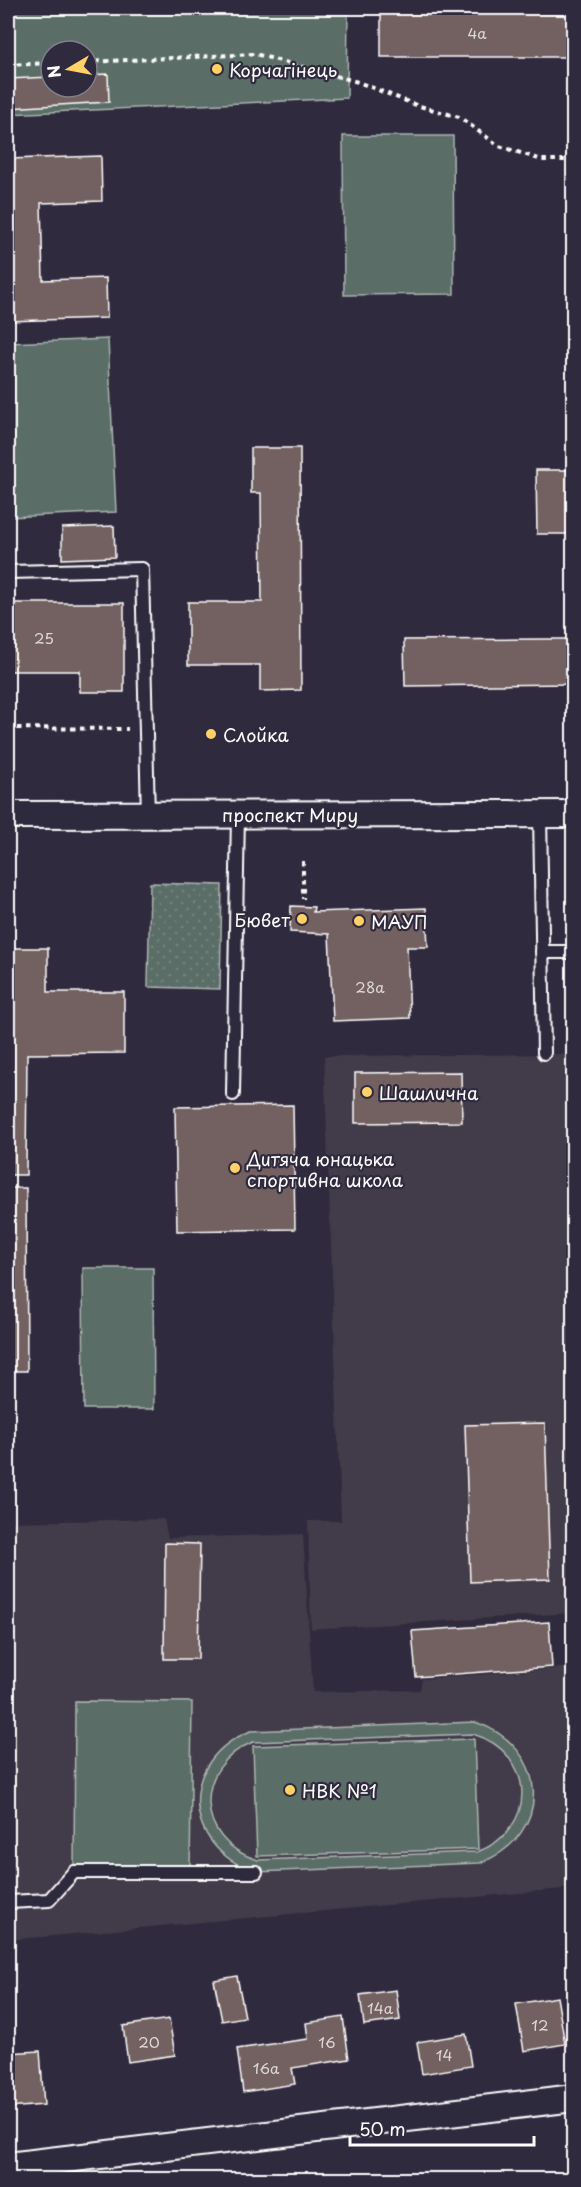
<svg xmlns="http://www.w3.org/2000/svg" width="581" height="2187" font-family="'Playpen Sans',sans-serif">
<style>
.built{fill:#433a48}
.grass{fill:url(#grass-dots);stroke:#acb6b2;stroke-width:1.5}
.pitch{fill:#5a6d66;stroke:#acb6b2;stroke-width:1.5;fill-rule:evenodd}
.building{fill:#736160;stroke:#fff;stroke-width:1.5}
.lines{fill:none;stroke-linecap:round;stroke-linejoin:round}
.service-casing{stroke:#fff;stroke-width:16}
.minor-casing{stroke:#fff;stroke-width:30}
.path{stroke:#fff;stroke-width:4;stroke-dasharray:4.5 4.5;stroke-linecap:butt}
.service{stroke:#2f2a3d;stroke-width:12}
.minor{stroke:#2f2a3d;stroke-width:26}
.poi-dot{fill:#ffd166;stroke:#2f2a3d;stroke-width:2}
.labels{text-anchor:middle;dominant-baseline:central;stroke-width:4.5;stroke-linejoin:round;paint-order:stroke}
.number-label{font-size:15px;fill:#dcd8d7}
.poi-label{font-size:18px;fill:#fff;stroke:#2f2a3d;text-anchor:start}
.street-label{font-size:18px;fill:#fff;stroke:#2f2a3d}
</style>
<defs>
<pattern id="grass-dots" width="8" height="8" patternUnits="userSpaceOnUse" patternTransform="scale(1.5)"><rect width="8" height="8" fill="#5a6d66"/><path d="M2 2h.1M6 6h.1" fill="none" stroke="#73837d" stroke-width="1.8" stroke-linecap="round"/></pattern>
</defs>
<rect width="100%" height="100%" fill="#2f2a3d"/>
<filter id="ink" filterUnits="userSpaceOnUse"><feTurbulence type="fractalNoise" baseFrequency=".0167" numOctaves="2"/><feDisplacementMap in="SourceGraphic" scale="12" xChannelSelector="R" yChannelSelector="G"/><feConvolveMatrix kernelMatrix="1 2 1 2 8 2 1 2 1" color-interpolation-filters="sRGB"/></filter>
<g filter="url(#ink)">
<!-- built -->
<g class="built">
<path d="M572,1054l1,559 -262,16 -3,-108h33l-17,-465z"/>
<path d="M164,1519l4,19 135,-4 10,158 107,-2 2,-11 151,-12v221l-565,52v-418z"/>
</g>
<!-- grass -->
<path class="grass" d="M150,883l72,2 -2,104 -72,-2z"/>
<!-- pitch -->
<g class="pitch">
<path d="M8,8h340l-1,90 -339,16zM51,51h36v36h-36z"/>
<path d="M343,136h110l1,158 -110,1z"/>
<path d="M108,339l8,173 -108,5v-174z"/>
<path d="M83,1268h70l1,141h-70z"/>
<path d="M75,1701l117,1 -2,171 -116,-1z"/>
<path d="M475,1722c75,25 79,113 5,141l-224,9c-75,-24 -79,-113 -5,-141zM473,1734c63,19 66,95 4,118l-219,8c-64,-19 -65,-94 -5,-118z"/>
<path d="M474,1739l4,110 -221,7 -4,-110z"/>
</g>
<!-- building -->
<g class="building">
<rect x="381" y="8" width="192" height="49"/>
<path d="M108,74l1,28 -101,6v-29l43,-2v10h36v-12z"/>
<path d="M101,156l1,45 -61,2 2,77 63,-2 1,40 -99,3v-162z"/>
<path d="M251,448h49l1,242 -41,1v-26h-72v-63h74l-1,-109h-10z"/>
<path d="M536,470h37v64h-36z"/>
<path d="M114,526l1,31 -53,2v-31z"/>
<path d="M8,603h116v89h-44v-21h-72z"/>
<path d="M549,639h24v45l-168,2 -1,-46z"/>
<path d="M291,906l23,1 -1,5 113,-4 2,39h-21l3,71 -77,3 -4,-87 -39,-2z"/>
<path d="M8,948h40v44h76v61l-97,1 -1,121h-18z"/>
<path d="M461,1072l1,50 -107,1v-50z"/>
<path d="M293,1105l2,124 -118,2 -2,-124z"/>
<path d="M8,1188h18l1,183h-19z"/>
<path d="M545,1423l5,156 -80,3 -5,-157z"/>
<path d="M165,1543l35,1 -2,115h-34z"/>
<path d="M549,1622l3,45 -136,10 -4,-46z"/>
<path d="M237,1976l8,41 -23,4 -8,-41z"/>
<path d="M396,1990l4,30 -36,5 -4,-30z"/>
<path d="M557,1997l8,47 -41,7 -8,-47z"/>
<path d="M343,2017l6,42 -57,9 3,16 -52,8 -6,-43 71,-10 -2,-16z"/>
<path d="M169,2019l6,36 -47,7 -5,-36z"/>
<path d="M466,2034l5,32 -49,8 -5,-32z"/>
<path d="M40,2051l4,54 -36,3v-55z"/>
</g>
<g class="lines">
<defs>
<g id="service">
<path d="M8,572l134,-3 6,246"/>
<path d="M540,814l4,239"/>
<path d="M542,952h32"/>
<path d="M233,1094l5,-279"/>
<path d="M8,1902l41,-2 25,-28h182"/>
</g>
<g id="minor">
<path d="M8,815l566,-1"/>
<path d="M8,2166l566,-68"/>
</g>
</defs>
<!-- service casing -->
<use href="#service" class="service-casing"/>
<!-- minor casing -->
<use href="#minor" class="minor-casing"/>
<!-- path -->
<g class="path">
<path d="M87,62l168,-8 103,28 58,23 43,12 40,29 43,14h32"/>
<path d="M8,65l43,-2"/>
<path d="M8,728l120,1"/>
<path d="M303,861v38"/>
</g>
<!-- service -->
<use href="#service" class="service"/>
<!-- minor -->
<use href="#minor" class="minor"/>
</g>
</g>
<!-- markers -->
<g class="poi-dot">
<circle cx="217" cy="69" r="6"/>
<circle cx="211" cy="734" r="6"/>
<circle cx="302" cy="919" r="6"/>
<circle cx="359" cy="921" r="6"/>
<circle cx="367" cy="1092" r="6"/>
<circle cx="235" cy="1168" r="6"/>
<circle cx="290" cy="1790" r="6"/>
</g>
<g class="labels">
<!-- number labels -->
<g class="number-label">
<text x="477" y="32">4а</text>
<text x="44" y="637">25</text>
<text x="370" y="986">28а</text>
<text x="380" y="2007">14а</text>
<text x="540" y="2024">12</text>
<text x="149" y="2041">20</text>
<text x="327" y="2041">16</text>
<text x="444" y="2054">14</text>
<text x="266" y="2067">16а</text>
</g>
<!-- poi labels -->
<g class="poi-label">
<text x="229" y="69">Корчагінець</text>
<text x="223" y="734">Слойка</text>
<text x="290" y="919" text-anchor="end">Бювет</text>
<text x="371" y="921">МАУП</text>
<text x="379" y="1092">Шашлична</text>
<text x="247" y="1158">Дитяча юнацька<tspan x="247" dy="21">спортивна школа</tspan></text>
<text x="302" y="1790">НВК №1</text>
</g>
<!-- street labels -->
<g class="street-label">
<text x="290" y="814">проспект Миру</text>
</g>
</g>
<!-- margin -->
<rect width="581" height="2187" fill="none" stroke="#2f2a3d" stroke-width="30"/>
<rect x="15" y="15" width="551" height="2157" fill="none" stroke="#fff" stroke-width="2" filter="url(#ink)"/>
<!-- north arrow -->
<g transform="translate(69 69) rotate(260)"><circle r="28" fill="#2f2a3d" stroke="#827f8b" stroke-width="1.5"/>
<path d="M0-4.5L10 22L0 15L-10 22Z" fill="#ffd166"/>
<text y="-9" font-size="16" font-weight="bold" text-anchor="middle" fill="#ffffff">N</text>
</g>
<!-- scale -->
<path d="M350 2136v9h184v-9" fill="none" stroke="#ffffff" stroke-width="3"/>
<text x="359" y="2136" font-size="18" fill="#ffffff" stroke="#2f2a3d" stroke-width="4.5" paint-order="stroke">50 m</text>
</svg>
